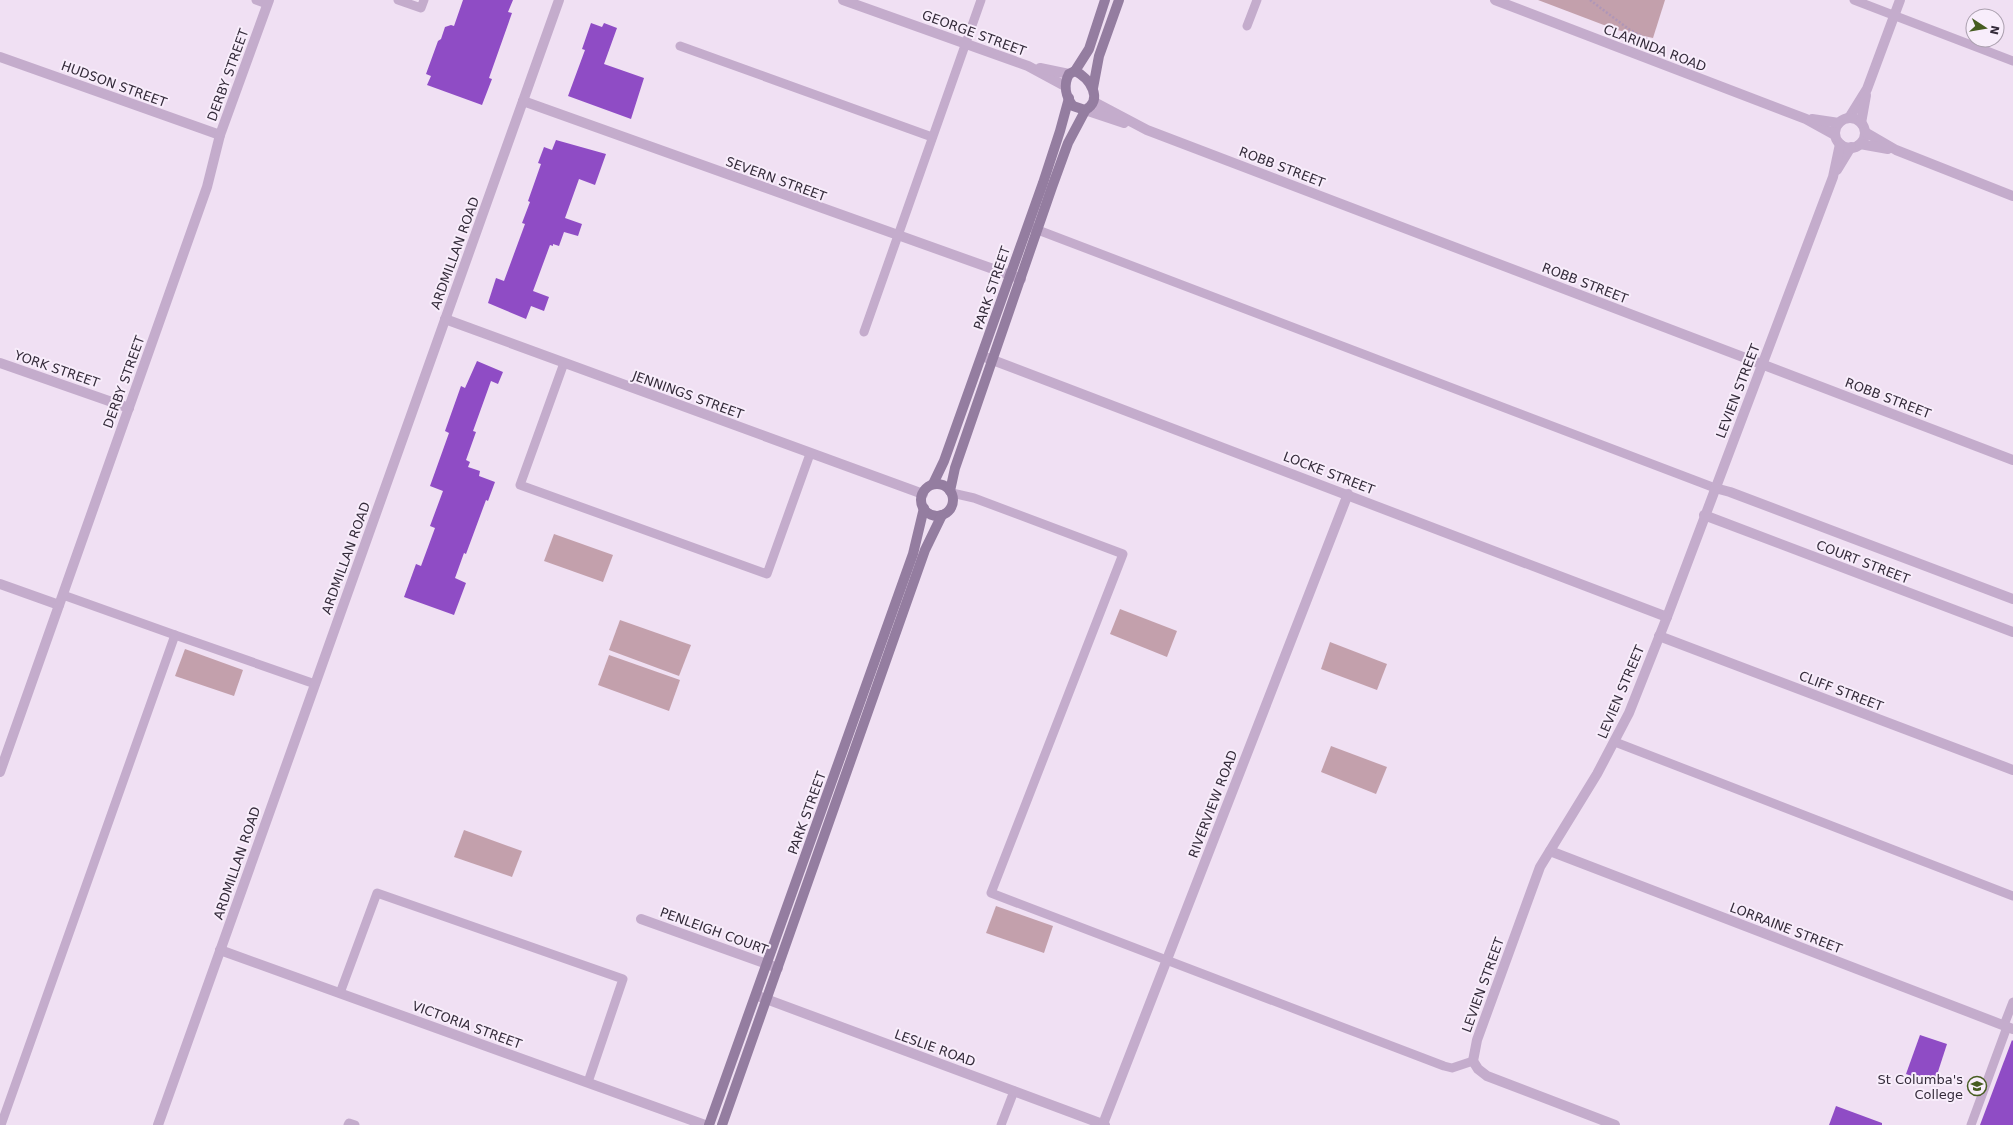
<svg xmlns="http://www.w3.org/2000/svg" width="2013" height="1125" font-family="'DejaVu Sans',sans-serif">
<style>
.green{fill:#c3a0ac}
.building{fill:#8f4cc5}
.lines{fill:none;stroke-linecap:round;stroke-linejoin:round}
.path{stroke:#af96b8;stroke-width:2.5;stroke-dasharray:2 2;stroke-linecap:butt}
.lane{stroke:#c4accc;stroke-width:9}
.street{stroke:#c4accc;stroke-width:10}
.secondary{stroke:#947da0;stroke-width:10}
.labels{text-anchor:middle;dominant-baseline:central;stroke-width:4;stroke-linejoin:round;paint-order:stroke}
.street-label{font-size:13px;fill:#342b3a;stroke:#f8edfb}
.poi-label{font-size:13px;fill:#342b3a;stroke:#f8edfb;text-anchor:end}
</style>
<rect width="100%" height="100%" fill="#f0e0f3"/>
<!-- green -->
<g class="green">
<path d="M1538,0h127l-12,38 -36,-8z"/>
<path d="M554,534l59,21 -10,27 -59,-21z"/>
<path d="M1120,609l57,22 -10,26 -57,-23z"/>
<path d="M620,620l71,25 -12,31 -70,-26z"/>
<path d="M1330,642l57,22 -10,26 -56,-21z"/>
<path d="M185,649l58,21 -9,26 -59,-20z"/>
<path d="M609,655l71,25 -11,31 -71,-26z"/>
<path d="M1331,746l56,21 -11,27 -55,-22z"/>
<path d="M464,830l58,21 -10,26 -58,-20z"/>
<path d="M996,906l57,20 -9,27 -58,-20z"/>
</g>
<!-- building -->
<g class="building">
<path d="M463,0h50l-5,12 4,1 -23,65 3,1 -10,26 -55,-20 4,-9 -5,-2 12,-33 3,-2 4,-12 6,-2 3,1z"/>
<path d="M591,23l11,4 2,-4 13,5 -13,36 40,14 -13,41 -63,-23 17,-46 -3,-1z"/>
<path d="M556,140l50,14 -11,31 -16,-6 -14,39 17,6 -4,12 -14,-4 -5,14 -6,-2v2l-3,-1 -17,46 16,6 -5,14 -13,-5 -5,13 -38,-16 8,-25 8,3 21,-57 -3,-1 8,-21 -2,-1 13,-37 -3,-1 6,-16 8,3z"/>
<path d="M477,361l26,11 -5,12 -7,-3 -18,50 3,1 -10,28 4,2 -2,5 12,4 -1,5 16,6 -7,19 -2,-1 -20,54 -2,-1 -9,25 11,5 -12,32 -50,-18 12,-33 5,2 14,-38 -5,-2 13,-35 -13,-5 19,-53 -4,-2 16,-45 4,2z"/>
<path d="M1920,1035l27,9 -13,40 -28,-10z"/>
<path d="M2012,1040l1,1v84h-33z"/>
<path d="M1836,1106l46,17v2h-53z"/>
</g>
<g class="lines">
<!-- path -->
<path class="path" d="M1590,0l40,30 17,9"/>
<!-- lane -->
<g class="lane">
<path d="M256,0l11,4"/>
<path d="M398,0l23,8 3,-8"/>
<path d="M1854,0l159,61"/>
<path d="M1247,26l10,-26"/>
<path d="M680,46l252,91"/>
<path d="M1030,227l685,261"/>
<path d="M864,332l117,-332"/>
<path d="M564,363l-44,122 247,89 43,-120"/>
<path d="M952,493l22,5 149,56 -132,339 453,173 8,2 21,-7"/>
<path d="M63,595l112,40"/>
<path d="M1615,742l398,154"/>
<path d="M340,993l37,-100 246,86 -35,103"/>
<path d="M2004,1025l9,-23"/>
<path d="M1,1125l174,-490 140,49"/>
<path d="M348,1125l1,-2 6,2"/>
<path d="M1001,1125l13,-34"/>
<path d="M1971,1125l36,-98"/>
</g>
<!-- street -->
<g class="street">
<path d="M843,0l185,66 37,20"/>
<path d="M1495,0l311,119 29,16"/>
<path d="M0,57l220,78"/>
<path d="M1040,68l29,6"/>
<path d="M523,101l498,178"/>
<path d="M1094,102l53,28 866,330"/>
<path d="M1085,110l39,13"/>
<path d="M1849,118l18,-29 33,-89"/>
<circle cx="1850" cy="133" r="15"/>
<path d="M1812,119l27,4"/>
<path d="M1861,123l5,-28"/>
<path d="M1865,132l31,18 117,46"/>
<path d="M1860,144l28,5"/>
<path d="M1837,170l14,-23"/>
<path d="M445,319l478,175"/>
<path d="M982,356l685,261"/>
<path d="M0,363l129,45"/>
<path d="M1715,488l15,4 283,107"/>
<path d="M1704,515l309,117"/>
<path d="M0,584l59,21"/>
<path d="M1659,636l354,134"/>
<path d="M0,772l207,-585 13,-52 49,-135"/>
<path d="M1550,851l463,178"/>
<path d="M641,919l137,49"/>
<path d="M220,950l485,175"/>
<path d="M758,996l347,129"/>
<path d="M1103,1124l245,-630"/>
<path d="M158,1125l401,-1125"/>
<path d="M1615,1125l-128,-49 -9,-7 -5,-8 4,-21 63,-173 57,-93 32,-61 38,-96 166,-440 7,-33"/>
</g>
<!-- secondary -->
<g class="secondary">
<path d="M1075,71c15,7 29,29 10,39l-12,-4c-7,-9 -10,-21 -4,-32z"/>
<path d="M1075,71l14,-22 16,-49"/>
<path d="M1093,88l6,-32 20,-56"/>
<path d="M933,484l11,-23 99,-278 17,-52 9,-33"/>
<circle cx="937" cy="500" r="16"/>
<path d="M950,491l5,-23 97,-281 16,-44 17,-32"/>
<path d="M709,1125l204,-571 11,-46"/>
<path d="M722,1125l203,-575 17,-35"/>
</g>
</g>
<!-- icons -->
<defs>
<symbol id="school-ring" viewBox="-11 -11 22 22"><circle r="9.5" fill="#f8edfb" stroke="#465c20" stroke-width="1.5"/><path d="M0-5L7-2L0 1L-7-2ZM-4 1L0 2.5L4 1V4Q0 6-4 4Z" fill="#465c20"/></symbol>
</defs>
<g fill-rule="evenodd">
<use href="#school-ring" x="1966" y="1075" width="22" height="22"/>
</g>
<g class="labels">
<!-- street labels -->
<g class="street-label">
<text transform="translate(974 33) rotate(20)">GEORGE STREET</text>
<text transform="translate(1655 48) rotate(21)">CLARINDA ROAD</text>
<text transform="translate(228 75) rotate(-70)">DERBY STREET</text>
<text transform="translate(114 84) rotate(20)">HUDSON STREET</text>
<text transform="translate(1282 167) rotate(21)">ROBB STREET</text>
<text transform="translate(776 179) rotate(20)">SEVERN STREET</text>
<text transform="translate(455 253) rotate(-70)">ARDMILLAN ROAD</text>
<text transform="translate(1585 283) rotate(21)">ROBB STREET</text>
<text transform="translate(992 288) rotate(-71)">PARK STREET</text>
<text transform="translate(57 369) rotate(19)">YORK STREET</text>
<text transform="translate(124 382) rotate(-70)">DERBY STREET</text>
<text transform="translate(1738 391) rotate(-69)">LEVIEN STREET</text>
<text transform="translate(688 395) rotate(20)">JENNINGS STREET</text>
<text transform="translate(1888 398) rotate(21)">ROBB STREET</text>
<text transform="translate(1329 473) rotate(21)">LOCKE STREET</text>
<text transform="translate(346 558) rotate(-70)">ARDMILLAN ROAD</text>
<text transform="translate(1863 562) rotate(21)">COURT STREET</text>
<text transform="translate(1841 691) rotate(21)">CLIFF STREET</text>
<text transform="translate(1621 692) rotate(-67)">LEVIEN STREET</text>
<text transform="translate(1213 804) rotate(-69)">RIVERVIEW ROAD</text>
<text transform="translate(807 813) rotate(-70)">PARK STREET</text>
<text transform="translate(237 863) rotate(-71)">ARDMILLAN ROAD</text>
<text transform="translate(1786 928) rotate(21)">LORRAINE STREET</text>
<text transform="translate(714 931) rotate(20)">PENLEIGH COURT</text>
<text transform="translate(1483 985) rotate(-70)">LEVIEN STREET</text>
<text transform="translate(467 1025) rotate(20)">VICTORIA STREET</text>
<text transform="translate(935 1048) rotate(20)">LESLIE ROAD</text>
</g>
<!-- poi labels -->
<g class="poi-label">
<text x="1963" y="1079">St Columba's<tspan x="1963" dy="15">College</tspan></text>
</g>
</g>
<!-- north arrow -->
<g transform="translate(1985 28) rotate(102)"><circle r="19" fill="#f8edfb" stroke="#aa9fae"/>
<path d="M0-3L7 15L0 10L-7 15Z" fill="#465c20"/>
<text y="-6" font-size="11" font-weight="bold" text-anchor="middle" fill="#342b3a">N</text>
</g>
</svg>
